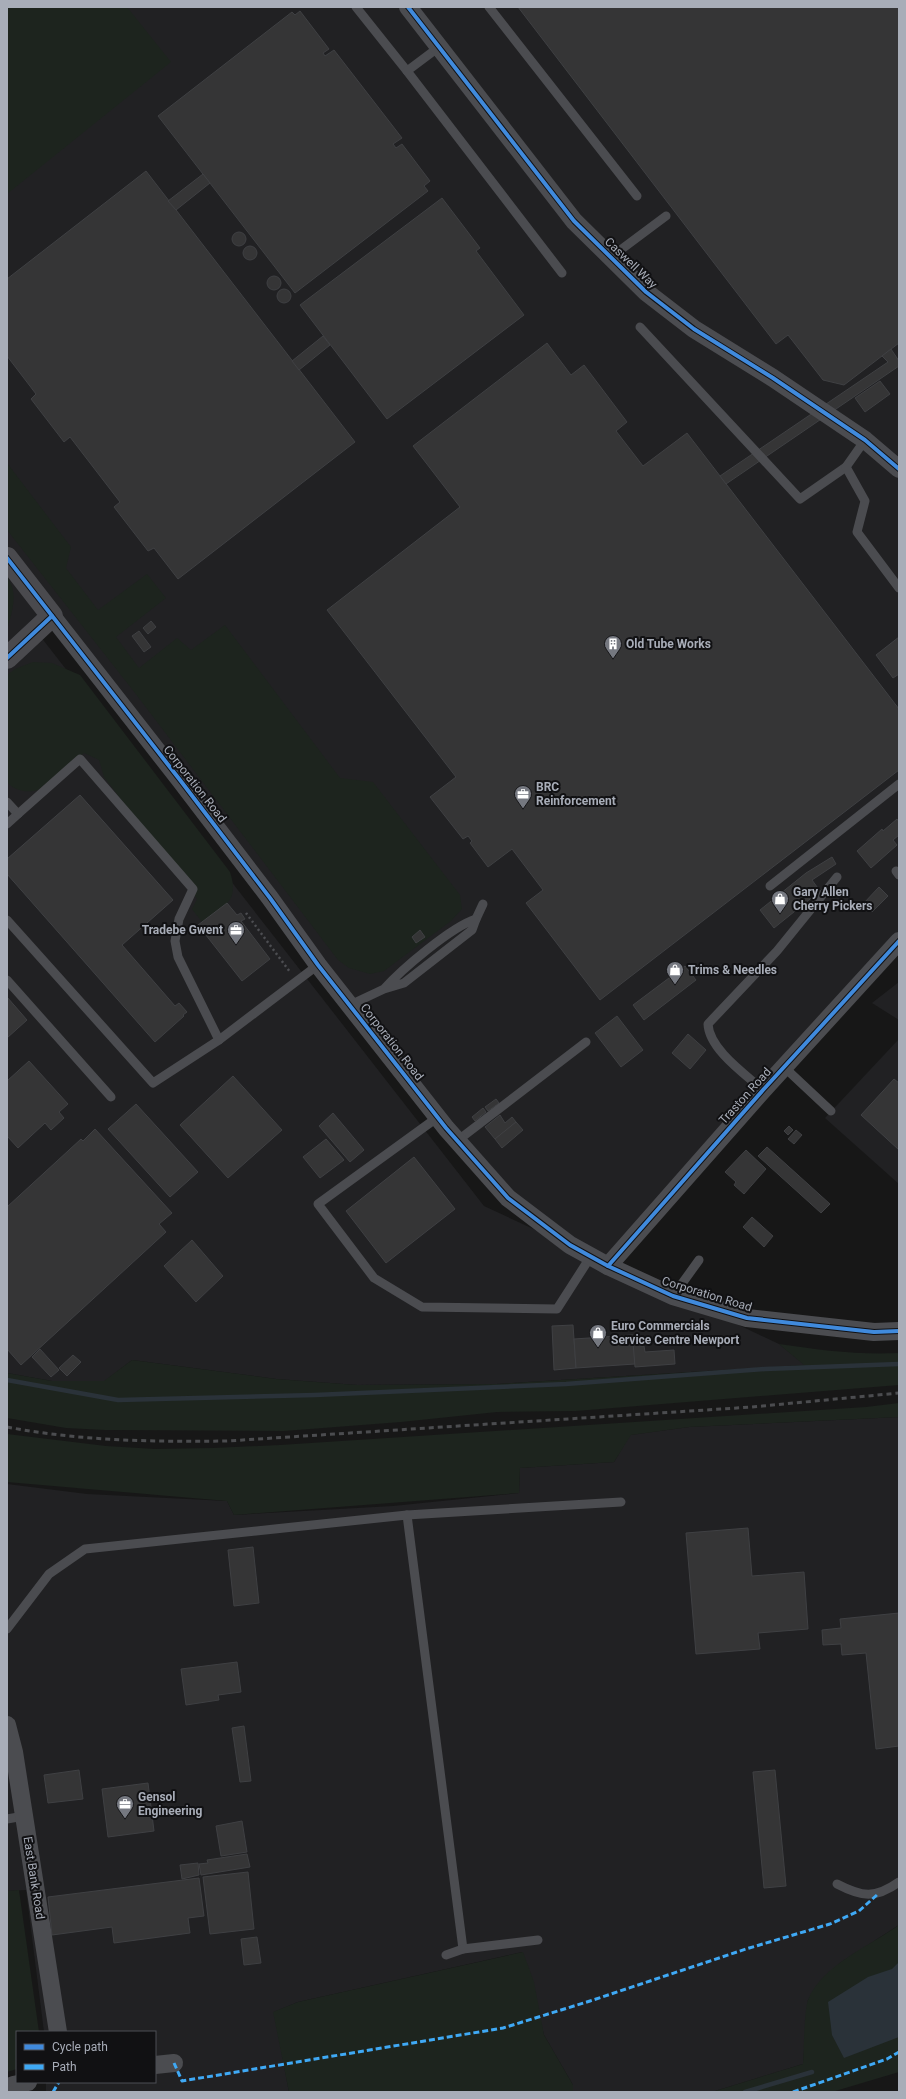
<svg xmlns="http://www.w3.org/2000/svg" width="906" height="2099" font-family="Roboto,sans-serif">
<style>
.built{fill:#212123;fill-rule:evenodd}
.green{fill:#1d241e}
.water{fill:#2a3239}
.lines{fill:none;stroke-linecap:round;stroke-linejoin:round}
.stream{stroke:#2a3239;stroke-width:4.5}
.building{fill:#353536;stroke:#3f4043}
.path{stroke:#4d4e52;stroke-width:2.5;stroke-dasharray:2 3;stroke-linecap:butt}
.lane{stroke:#4b4c50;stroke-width:9}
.street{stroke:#4b4c50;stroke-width:18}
.secondary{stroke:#4a4a4e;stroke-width:22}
.rail{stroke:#4b4c4f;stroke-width:3;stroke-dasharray:5 4;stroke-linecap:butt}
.quiet{stroke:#3fa9f5;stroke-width:3;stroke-dasharray:6 3;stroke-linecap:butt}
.cycleway-casing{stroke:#111113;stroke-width:6}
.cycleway{stroke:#408adc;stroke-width:4}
.labels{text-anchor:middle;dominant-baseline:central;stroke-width:4;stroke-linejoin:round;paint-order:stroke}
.street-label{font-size:12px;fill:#a8adb8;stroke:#111113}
.poi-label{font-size:12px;font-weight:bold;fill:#a8adb8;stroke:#111113;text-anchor:start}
</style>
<rect width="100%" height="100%" fill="#171717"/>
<!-- built -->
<g class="built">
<path d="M7,7h892v934l-289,323 169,80 26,21 -309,19 -139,1 -81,-6 -144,-19 -27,21h-53l-45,-8zM52,617l456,581 73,53 -97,-45 -447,-574z"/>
<path d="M899,982v38l-27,-17z"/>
<path d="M899,1039v145l-74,-66z"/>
<path d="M899,1417v508l-59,38 -32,37 -5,64 -91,28h-139v-7l-29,-50 -22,-83 -224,50 -24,10 15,80h-243v-10h109v-50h-111l-18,-142 -19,1v-407l80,10 140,7 7,14 159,-9 126,-13 1,-25 94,-6 16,-27 59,-8z"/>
</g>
<!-- green -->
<g class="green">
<path d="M7,7h120l44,55 -164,132z"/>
<path d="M7,463l64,84 -5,21 32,42 49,-36 19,24 -50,39 23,31 38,-30 14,12 34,-25 115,153 33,4 87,113 2,14 -11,12 -67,50 -14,3 -21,-6 -11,-8 -203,-267 -128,-163z"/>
<path d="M7,577c12,16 5,35 0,53z"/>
<path d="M33,662l19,1 28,12 150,197c10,30 -6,34 -28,50l-10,-13 5,-10 -93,-122 -5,-17 -15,-7 -46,37c-10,3 -24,1 -31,-8v-107l8,-6z"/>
<path d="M779,1344c40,6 79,11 120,9v32l-323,26 -79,1 -96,10 -117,9 -179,-1 -39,-2 -59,-10v-45l45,8h52l28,-21 144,19 81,6 139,-1 308,-19z"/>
<path d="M899,1403v14l-210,10 -58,8 -17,27 -94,6 -1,25 -285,22 -7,-14 -220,-19v-48l99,12 49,3 58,-1 67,-3 586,-38z"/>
<path d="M19,1890l20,142h-22v37l-10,3v-181z"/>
<path d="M899,1925v147l-67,20h-120l91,-28c1,-15 1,-53 5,-64 13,-34 63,-55 91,-75z"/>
<path d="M523,1952l11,30 10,53 29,50v7h-284l-16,-80 25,-10z"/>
</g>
<!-- water -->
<path class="water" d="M899,1962v75l-55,21 -12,-23 -4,-33 40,-25 24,-8z"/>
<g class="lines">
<!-- stream -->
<g class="stream">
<path d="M7,1380l111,20 197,-5 251,-11 199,-15 134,-5"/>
<path d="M745,2092l67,-20"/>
</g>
</g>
<!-- building -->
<g class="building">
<path d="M518,7h381v336l-55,42 -21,-5 -35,-45 -12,9z"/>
<path d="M300,11l29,38 -6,4 2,3 9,-6 68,88 -9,6 3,4 6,-4 28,37 -6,5 4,5 -133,102 -137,-177 134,-104 3,3z"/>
<path d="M146,171l209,271 -177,137 -24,-31 -6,3 -34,-44 6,-5 -50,-65 -6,5 -33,-43 5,-5 -29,-38v-77z"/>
<path d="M203,174l7,9 -34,27 -8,-9z"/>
<path d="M442,198l38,50 -4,3 48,64 -137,104 -87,-114z"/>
<circle cx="239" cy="239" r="7"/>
<circle cx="250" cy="253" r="7"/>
<circle cx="274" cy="283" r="7"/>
<circle cx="284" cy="296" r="7"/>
<path d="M323,336l7,9 -31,25 -7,-9z"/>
<path d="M547,343l24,32 13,-10 43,57 -11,9 27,35 44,-33 212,276v61l-299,230 -74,-97 17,-13 -31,-41 -24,18 -18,-24 2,-2 -4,-5 -5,3 -33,-42 26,-20 -129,-167 133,-103 -47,-61z"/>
<path d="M891,349l8,12v5l-173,118 -6,-8 168,-114 -6,-6z"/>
<path d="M880,381l10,13 -25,18 -10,-14z"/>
<path d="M151,621l5,6 -8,7 -5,-6z"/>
<path d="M139,631l12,16 -7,5 -12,-16z"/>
<path d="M899,637v37l-6,4 -17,-23z"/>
<path d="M80,795l93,105 -51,45 53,61 4,-3 8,9 -4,3 1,1 -29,26 -148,-168v-15z"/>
<path d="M897,819l2,3v13l-6,5 4,5 -26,23 -14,-17 25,-22 1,2z"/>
<path d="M832,857l4,7 -24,16 8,11 -46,37 -14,-18 46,-37z"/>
<path d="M879,887l9,9 -16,16 -9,-8z"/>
<path d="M227,903l10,12 4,-2 4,6 -4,2 29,38 -28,22 -44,-56z"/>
<path d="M420,930l5,7 -9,6 -4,-6z"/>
<path d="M685,966l11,14 -52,40 -11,-15z"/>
<path d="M7,997l20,23 -20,18z"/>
<path d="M617,1016l26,34 -22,17 -26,-34z"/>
<path d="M688,1034l18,16 -16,19 -18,-16z"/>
<path d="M29,1061l39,43 -9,8 5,6 -13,12 -6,-7 -27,25 -11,-12v-55z"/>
<path d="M233,1076l49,54 -54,48 -48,-53z"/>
<path d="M894,1079l5,4v67l-38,-35z"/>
<path d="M496,1099l3,4 -11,8 -3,-4z"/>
<path d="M136,1104l62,68 -28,25 -62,-68z"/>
<path d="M483,1108l3,4 -11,9 -3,-4z"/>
<path d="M333,1113l31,37 -14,12 -31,-36z"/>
<path d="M500,1115l5,8 7,-6 4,5 -21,17 -10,-12z"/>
<path d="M516,1122l7,8 -21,18 -7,-9z"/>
<path d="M789,1126l4,4 -5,5 -4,-4z"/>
<path d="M95,1129l77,84 -13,11 7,8 -145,133 -14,-16v-142l74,-68 2,2z"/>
<path d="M796,1130l6,5 -8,9 -6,-5z"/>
<path d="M326,1139l18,21 -24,18 -17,-21z"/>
<path d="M767,1147l63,57 -9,9 -63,-57z"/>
<path d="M746,1150l20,19 -22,25 -10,-9 2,-3 -11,-10z"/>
<path d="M414,1157l41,52 -69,54 -40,-52z"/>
<path d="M752,1217l21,19 -9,11 -21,-20z"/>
<path d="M192,1240l31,36 -27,26 -32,-36z"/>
<path d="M573,1325l3,43 -22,2 -2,-44z"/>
<path d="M633,1335l2,29 -59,4 -2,-29z"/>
<path d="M633,1342h6l1,4h4l1,6 29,-2 1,14 -40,3z"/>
<path d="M40,1349l19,21 -8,7 -19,-20z"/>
<path d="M73,1355l8,7 -14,14 -8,-8z"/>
<path d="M748,1528l4,48 52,-4 4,57 -50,4 2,16 -64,5 -10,-121z"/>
<path d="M253,1547l6,56 -25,3 -6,-56z"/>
<path d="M899,1613v133l-23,3 -10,-96 -24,2 -1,-11 -18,1 -1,-15 19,-2 -1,-9z"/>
<path d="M237,1662l4,30 -23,3 1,5 -33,5 -5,-36z"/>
<path d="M244,1726l7,55 -11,1 -8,-54z"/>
<path d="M79,1770l4,29 -35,4 -4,-28z"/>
<path d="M775,1770l11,116 -22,2 -11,-116z"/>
<path d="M148,1783l6,48 -46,6 -6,-48z"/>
<path d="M242,1821l5,31 -26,4 -5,-30z"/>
<path d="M247,1854l3,13 -49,8 -2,-11 9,-1 -1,-3z"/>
<path d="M198,1863l1,12 -17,4 -2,-14z"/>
<path d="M248,1872l6,57 -44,5 -7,-57z"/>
<path d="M199,1878l5,38 -16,2 2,15 -76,10 -2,-16 -60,8 -4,-38z"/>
<path d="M257,1937l4,26 -17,2 -3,-26z"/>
</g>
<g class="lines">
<!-- path -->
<path class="path" d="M246,913l44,59"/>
<!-- lane -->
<g class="lane">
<path d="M356,7l51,64"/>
<path d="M489,7l148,189"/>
<path d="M439,47l-32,24 155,202"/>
<path d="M611,257l55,-41"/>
<path d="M640,327l160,172 46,-32"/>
<path d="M865,440l-19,27 19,34 -8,31 42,56"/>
<path d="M7,802l11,12 -11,10"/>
<path d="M18,814l62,-55 113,130 -14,30 -4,22 3,16 41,83"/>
<path d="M896,871l3,4"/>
<path d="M770,886l129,-102"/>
<path d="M476,919l7,-15"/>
<path d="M7,920l146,163 66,-43 99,-75"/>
<path d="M7,980l104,117"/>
<path d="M350,1005l34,-16 20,-6 68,-53 4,-11c-25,8 -74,50 -92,70"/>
<path d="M784,1067l47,44"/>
<path d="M763,1090c-18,-16 -54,-41 -55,-66l69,-73 60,-74"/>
<path d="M438,1117l-120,87 56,74 48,29 135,2 34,-53"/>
<path d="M457,1141l129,-99"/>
<path d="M673,1296l26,-36"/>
<path d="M407,1515l56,434"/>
<path d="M7,1629l42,-55 36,-25 322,-34 214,-13"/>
<path d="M7,1819l17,-3"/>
<path d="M837,1884c25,13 38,15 62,-2"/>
<path d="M446,1955l17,-6 75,-9"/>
</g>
<!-- street -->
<g class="street">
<path d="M408,7l166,214 72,71 48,37 79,49 92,62 34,29"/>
<path d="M52,616l128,164 90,118 48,67 128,163 62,70 62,47 38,21 65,30 74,22 127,14 25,-1"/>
<path d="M608,1266l155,-176 136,-149"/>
<path d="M7,1725l7,27 44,280"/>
<path d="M155,2065l19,-2"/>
<path d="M13,2085l15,-3"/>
</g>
<!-- secondary -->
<path class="secondary" d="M7,558l45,58 -45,42"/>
<!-- rail -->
<path class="rail" d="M7,1427c73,14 147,15 220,14l525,-34 147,-14"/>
<!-- quiet -->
<g class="quiet">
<path d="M174,2063l8,18 321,-53 87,-27 156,-52 84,-25 29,-13 19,-17"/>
<path d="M53,2092l6,-10"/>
<path d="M793,2092l94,-33 12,-7"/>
</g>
<defs>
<g id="cycleway">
<path d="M408,7l166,214 72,71 48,37 79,49 92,62 34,29"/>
<path d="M7,558l173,222 90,118 48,67 128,163 62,70 62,47 38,21 65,30 74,22 127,14 25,-1"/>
<path d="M7,658l45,-42"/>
<path d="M608,1266l155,-176 136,-149"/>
</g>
</defs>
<!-- cycleway casing -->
<use href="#cycleway" class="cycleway-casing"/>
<!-- cycleway -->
<use href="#cycleway" class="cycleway"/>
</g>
<!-- icons -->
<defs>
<symbol id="building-pin" viewBox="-11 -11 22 30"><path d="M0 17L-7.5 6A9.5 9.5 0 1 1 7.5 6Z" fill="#757880" stroke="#111113"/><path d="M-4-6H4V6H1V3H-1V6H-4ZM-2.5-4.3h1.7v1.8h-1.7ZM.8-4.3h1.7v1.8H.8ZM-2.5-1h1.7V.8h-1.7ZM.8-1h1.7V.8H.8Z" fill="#fff"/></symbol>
<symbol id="office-pin" viewBox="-11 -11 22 30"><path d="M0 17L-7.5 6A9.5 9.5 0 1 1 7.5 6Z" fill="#757880" stroke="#111113"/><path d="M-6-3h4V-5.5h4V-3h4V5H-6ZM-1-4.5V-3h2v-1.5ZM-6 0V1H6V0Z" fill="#fff"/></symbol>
<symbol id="shop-pin" viewBox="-11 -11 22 30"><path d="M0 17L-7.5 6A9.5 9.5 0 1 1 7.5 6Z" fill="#757880" stroke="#111113"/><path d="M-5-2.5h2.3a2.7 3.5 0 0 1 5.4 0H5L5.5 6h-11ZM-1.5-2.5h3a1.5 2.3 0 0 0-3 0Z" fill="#fff"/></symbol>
</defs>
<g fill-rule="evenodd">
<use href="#building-pin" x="603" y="634" width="20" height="27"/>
<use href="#office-pin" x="513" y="784" width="20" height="27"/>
<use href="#shop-pin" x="770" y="889" width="20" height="27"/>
<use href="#office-pin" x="226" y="920" width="20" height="27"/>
<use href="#shop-pin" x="665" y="960" width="20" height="27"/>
<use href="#shop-pin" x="588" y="1323" width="20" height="27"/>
<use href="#office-pin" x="115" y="1794" width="20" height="27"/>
</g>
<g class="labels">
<!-- street labels -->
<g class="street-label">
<text transform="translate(631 263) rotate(44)">Caswell Way</text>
<text transform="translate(195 784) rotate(52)">Corporation Road</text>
<text transform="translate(392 1042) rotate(52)">Corporation Road</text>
<text transform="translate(745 1096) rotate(-48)">Traston Road</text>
<text transform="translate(707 1294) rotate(17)">Corporation Road</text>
<text transform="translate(34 1878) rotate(81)">East Bank Road</text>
</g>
<!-- poi labels -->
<g class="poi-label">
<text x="626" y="644">Old Tube Works</text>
<text x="536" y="787">BRC<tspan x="536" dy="14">Reinforcement</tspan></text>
<text x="793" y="892">Gary Allen<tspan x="793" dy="14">Cherry Pickers</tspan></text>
<text x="223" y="930" text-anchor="end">Tradebe Gwent</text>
<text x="688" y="970">Trims &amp; Needles</text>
<text x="611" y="1326">Euro Commercials<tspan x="611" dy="14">Service Centre Newport</tspan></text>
<text x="138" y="1797">Gensol<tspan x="138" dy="14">Engineering</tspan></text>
</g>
</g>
<!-- border -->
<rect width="906" height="2099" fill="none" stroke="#a8adb8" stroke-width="16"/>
<!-- legend -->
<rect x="16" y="2031" width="140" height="52" fill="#111113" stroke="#4d4f55"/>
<rect x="24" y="2044" width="20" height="6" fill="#408adc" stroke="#4d4f55"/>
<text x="52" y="2051" font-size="12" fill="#a8adb8">Cycle path</text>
<rect x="24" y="2064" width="20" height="6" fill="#3fa9f5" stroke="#4d4f55"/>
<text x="52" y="2071" font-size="12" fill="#a8adb8">Path</text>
</svg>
